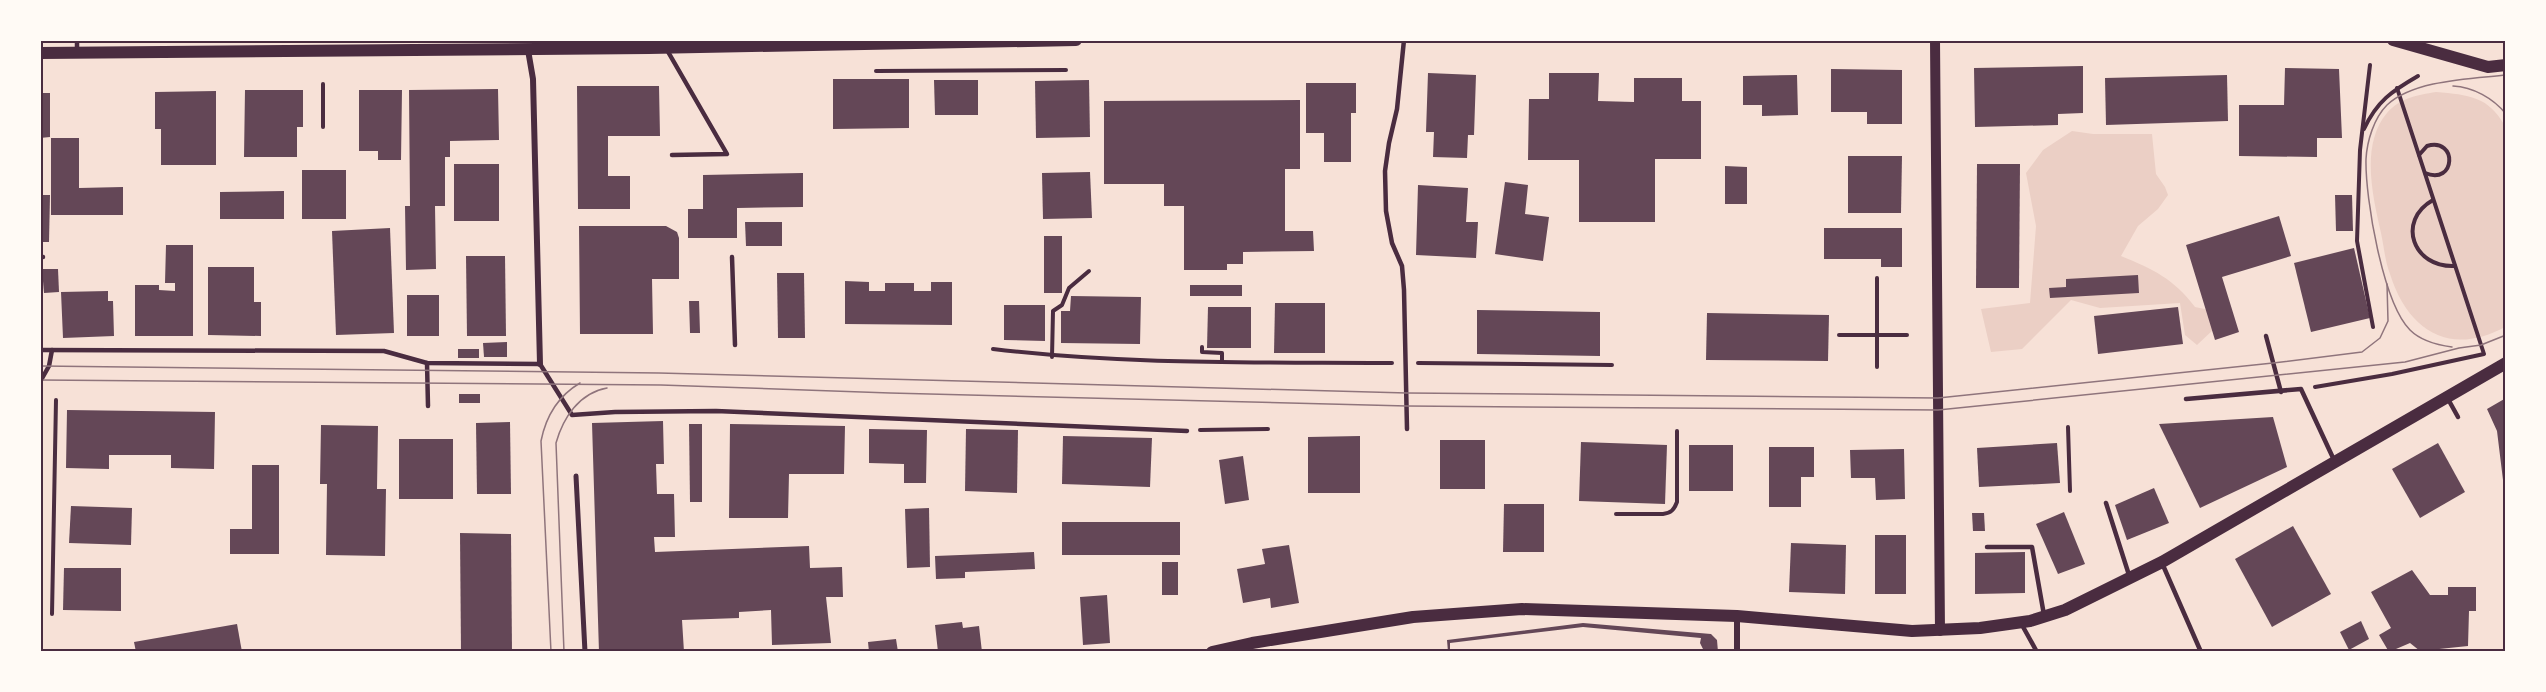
<svg xmlns="http://www.w3.org/2000/svg" width="2546" height="692" font-family="'Alegreya Sans',sans-serif">
<style>
.green{fill:#ebcfc5}
.building{fill:#644757}
.lines{fill:none;stroke-linecap:round;stroke-linejoin:round}
.path{stroke:#4a2c40;stroke-width:4}
.service{stroke:#4a2c40;stroke-width:4.5}
.pedestrian{stroke:#4a2c40;stroke-width:5}
.minor{stroke:#4a2c40;stroke-width:6}
.tertiary{stroke:#4a2c40;stroke-width:10}
.secondary{stroke:#4a2c40;stroke-width:12}
.tram{stroke:#8f747c;stroke-width:1.5}
.neatline{fill:none;stroke:#4a2c40;stroke-width:2}
</style>
<rect width="100%" height="100%" fill="#f7e1d7"/>
<!-- green -->
<g class="green">
<path d="M2436,92c33,3 52,4 69,34v201c-55,30 -97,4 -115,-53 -5,-13 -6,-27 -9,-41 -8,-36 -21,-88 6,-120 13,-15 30,-18 49,-21z"/>
<path d="M2072,131l21,3h59l4,40 9,13 3,8 -10,14 -20,17 -17,30c32,13 53,23 74,51l19,4v18l-17,16 -12,-10 -5,-32 -80,5 -29,-8 -49,49 -31,3 -10,-43 49,-6 6,-77 -10,-53 17,-23z"/>
</g>
<!-- building -->
<g class="building">
<path d="M2083,66v47l-25,1v11l-83,2 -1,-59z"/>
<path d="M2285,68l54,1 3,69h-25v19l-78,-1v-51h45z"/>
<path d="M1831,69l71,1v54h-35v-12h-36z"/>
<path d="M1428,73l48,2 -2,60h-6l-1,23 -34,-1 1,-25h-8z"/>
<path d="M1549,73h50l-1,28 36,1v-24h48v23h19v58h-46v63h-76v-62h-51l1,-61h20z"/>
<path d="M1797,75l1,40 -36,1v-11h-19v-29z"/>
<path d="M2227,75l1,46 -122,4 -1,-47z"/>
<path d="M833,79h76v49l-76,1z"/>
<path d="M934,80h44v35h-43z"/>
<path d="M1089,80l1,57 -54,1 -1,-57z"/>
<path d="M1306,83h50v30h-5v49h-27v-29h-18z"/>
<path d="M577,86h82l1,50h-52v40h22v33h-52z"/>
<path d="M498,89l1,51 -49,1v16h-5v49h-10l1,63 -30,1 -1,-64h5l-1,-116z"/>
<path d="M245,90h58v37h-6v30h-53z"/>
<path d="M359,90h43l-1,70h-23v-9h-19z"/>
<path d="M216,91v74h-55v-36h-6v-37z"/>
<path d="M40,93h10v44l-10,1z"/>
<path d="M1300,100v69h-15v62h28l1,20 -71,1v12h-16v6h-43v-64h-20v-22h-60v-83z"/>
<path d="M51,138h28v50l44,-1v28h-72z"/>
<path d="M1848,156h54l-1,57h-53z"/>
<rect x="454" y="164" width="45" height="57"/>
<path d="M1977,164h43l-1,124h-43z"/>
<path d="M1725,166l22,1v37h-22z"/>
<rect x="302" y="170" width="44" height="49"/>
<path d="M1090,172l2,46 -49,1 -1,-46z"/>
<path d="M803,173v34l-66,1v30h-49v-29h15v-34z"/>
<path d="M1505,182l23,3 -3,29 24,3 -6,44 -48,-7z"/>
<path d="M1418,185l50,3 -2,34h12l-2,36 -60,-3z"/>
<path d="M284,191v28h-64v-27z"/>
<path d="M40,195h10l-1,47h-9z"/>
<path d="M2335,195h17l1,36h-17z"/>
<path d="M2279,216l12,40 -69,21 17,55 -24,8 -29,-95z"/>
<path d="M745,222h37v24h-36z"/>
<path d="M579,226h87l11,6 2,6v41h-27l1,55h-73z"/>
<path d="M390,228l4,105 -58,2 -4,-104z"/>
<path d="M1824,228h78v39h-21v-8h-57z"/>
<rect x="1044" y="236" width="18" height="57"/>
<path d="M166,245h27v91h-58v-51h24v5l16,1v-8h-10z"/>
<path d="M2354,248l16,70 -59,14 -17,-69z"/>
<path d="M466,256h39l1,80h-39z"/>
<path d="M208,267h46v35h7v34l-53,-1z"/>
<path d="M42,269h16l1,23 -15,1z"/>
<path d="M777,273h27l1,65h-27z"/>
<path d="M2138,275l1,18 -89,5 -1,-10 17,-1v-8z"/>
<path d="M845,281l24,1v9h16v-8h29v8h17v-9h21v43l-107,-1z"/>
<rect x="1190" y="285" width="52" height="11"/>
<path d="M108,291v10h5l1,35 -51,2 -2,-46z"/>
<rect x="407" y="295" width="32" height="41"/>
<path d="M1071,296l70,1 -1,47 -79,-1v-32h9z"/>
<path d="M689,301h10l1,32h-10z"/>
<path d="M1275,303h50v50h-51z"/>
<path d="M1004,305h41v36l-41,-1z"/>
<path d="M1208,307h43v41h-44z"/>
<path d="M2178,307l5,37 -85,10 -4,-38z"/>
<path d="M1477,310l123,2v44l-123,-2z"/>
<path d="M1707,313l122,2 -1,46 -122,-1z"/>
<path d="M507,342v15h-23l-1,-14z"/>
<rect x="458" y="349" width="21" height="9"/>
<rect x="459" y="394" width="21" height="9"/>
<path d="M2506,398v81l-3,1 -6,-49 -10,-22z"/>
<path d="M67,410l148,2 -1,57 -43,-1v-13h-62v14l-43,-1z"/>
<path d="M2273,417l14,50 -87,41 -41,-84z"/>
<path d="M663,421l1,43h-8l1,30h17l1,43h-21l1,15 154,-6 1,22 32,-1 1,30h-17l5,46 -59,2 -1,-35 -32,2v6l-57,2 2,32h-85l-7,-229z"/>
<path d="M510,422l1,72h-34l-1,-71z"/>
<path d="M689,424h13v78h-12z"/>
<path d="M730,424l115,2 -1,48h-55l-1,44h-59z"/>
<path d="M321,425l57,1 -1,63h9l-1,67 -59,-1 1,-71h-7z"/>
<path d="M869,429l58,1 -1,53h-22v-19l-35,-1z"/>
<path d="M966,429l52,1 -1,63 -52,-2z"/>
<path d="M1063,436l89,2 -2,49 -88,-3z"/>
<path d="M1360,436v57h-52v-56z"/>
<rect x="399" y="439" width="54" height="60"/>
<rect x="1440" y="440" width="45" height="49"/>
<path d="M1581,442l86,3 -2,59 -86,-3z"/>
<path d="M2057,443l3,40 -81,4 -2,-39z"/>
<path d="M2438,443l27,49 -45,26 -28,-49z"/>
<rect x="1689" y="445" width="44" height="46"/>
<path d="M1769,447h45v30h-13v30h-32z"/>
<path d="M1904,449l1,50 -29,1 -1,-22h-24l-1,-28z"/>
<path d="M1243,456l6,44 -24,4 -6,-44z"/>
<path d="M252,465h27v89h-49v-25h22z"/>
<path d="M2154,488l15,35 -42,17 -12,-35z"/>
<path d="M1504,504h40v48h-41z"/>
<path d="M71,506l61,2 -1,37 -62,-2z"/>
<path d="M929,508l1,59 -23,1 -2,-59z"/>
<path d="M2064,512l21,52 -27,10 -22,-50z"/>
<path d="M1972,513h12l1,18h-12z"/>
<rect x="1062" y="522" width="118" height="33"/>
<path d="M2293,526l38,68 -59,33 -37,-68z"/>
<path d="M460,533l51,1 1,118h-51z"/>
<rect x="1875" y="535" width="31" height="59"/>
<path d="M1791,543l55,2 -1,49 -56,-2z"/>
<path d="M1289,545l10,58 -28,5 -1,-10 -27,5 -6,-34 28,-5 -3,-15z"/>
<path d="M1034,552l1,17 -70,3v6l-29,1 -1,-23z"/>
<path d="M2025,552v41l-50,1v-41z"/>
<rect x="1162" y="562" width="16" height="33"/>
<path d="M64,568h57v43l-58,-1z"/>
<path d="M2412,570l18,25h18v-8h28v24h-7l-1,35 -48,5 -10,-8 -21,9 -10,-17 12,-7 -20,-36z"/>
<path d="M1107,595l3,48 -27,2 -3,-48z"/>
<path d="M2361,621l8,18 -20,11 -9,-18z"/>
<path d="M962,622l1,6 16,-2 3,26h-44l-3,-27z"/>
<path d="M1583,623l128,11 6,6 1,12 -15,-3 -3,-6 1,-5 -118,-11 -133,16v9h-2l-1,-12z"/>
<path d="M237,624l5,28h-106l-2,-10z"/>
<path d="M896,639l2,13h-29l-1,-10z"/>
</g>
<g class="lines">
<!-- path -->
<g class="path">
<path d="M2370,65l-10,85 -3,91 16,86"/>
<path d="M876,71l190,-1"/>
<path d="M323,84v43"/>
<path d="M2364,129c13,-28 28,-38 54,-53"/>
<path d="M2419,155l8,-9c31,-9 29,40 -2,27"/>
<path d="M2433,200c-37,21 -20,68 22,66"/>
<path d="M1877,278v89"/>
<path d="M1839,335h68"/>
<path d="M1202,347v5l20,1v9"/>
<path d="M993,349c132,16 266,13 399,14"/>
<path d="M1052,357l1,-46 9,-6 7,-17 20,-17"/>
<path d="M1418,363l194,2"/>
<path d="M2315,387l77,-13 92,-20 -87,-266"/>
<path d="M2068,427l2,64"/>
<path d="M1200,430l68,-1"/>
<path d="M1616,514h47c8,-1 11,-4 14,-12v-71"/>
<path d="M52,614l4,-214"/>
</g>
<!-- service -->
<g class="service">
<path d="M1404,40l-7,69 -8,34 -4,28 1,40 6,32 10,23 2,24 3,139"/>
<path d="M667,50l60,104 -55,1"/>
<path d="M77,53v-13"/>
<path d="M40,257h3"/>
<path d="M732,257l3,88"/>
<path d="M2266,336l15,56"/>
<path d="M40,350l344,1 43,12 113,1 32,51 43,-3 101,-1 471,20"/>
<path d="M427,363l1,43"/>
<path d="M40,382l9,-16 3,-16"/>
<path d="M2186,399l115,-10 33,71"/>
<path d="M2448,399l10,18"/>
<path d="M2106,503l23,72"/>
<path d="M1987,547h45l12,68"/>
<path d="M2162,563l39,89"/>
<path d="M2022,625l15,27"/>
</g>
<!-- pedestrian -->
<path class="pedestrian" d="M576,476l9,176"/>
<!-- minor -->
<g class="minor">
<path d="M528,50l5,29 7,285"/>
<path d="M1737,652v-35"/>
</g>
<!-- tertiary -->
<path class="tertiary" d="M1935,40l5,591"/>
<!-- secondary -->
<g class="secondary">
<path d="M2393,40l95,27 18,-2"/>
<path d="M40,53l609,-5 427,-8"/>
<path d="M1212,652l40,-9 161,-26 109,-8 215,7 175,15 68,-3 50,-7 35,-11 97,-48 344,-199"/>
</g>
<!-- tram -->
<g class="tram">
<path d="M2453,86c20,1 40,12 53,28"/>
<path d="M2452,347c-15,-2 -31,-6 -42,-17 -27,-27 -45,-132 -44,-171 1,-18 8,-41 21,-54 27,-25 83,-26 119,-30"/>
<path d="M40,366l619,7 748,20 531,5 335,-35 89,-11 18,-14 8,-17 -1,-37"/>
<path d="M40,380l621,5 229,8 517,13 531,4 467,-48 54,-14 22,-3 25,-10"/>
<path d="M551,652l-10,-211c5,-25 17,-45 39,-58"/>
<path d="M564,652l-8,-209c7,-25 23,-50 51,-55"/>
</g>
</g>
<!-- border -->
<rect width="2546" height="692" fill="none" stroke="#fffaf5" stroke-width="84"/>
<rect x="42" y="42" width="2462" height="608" class="neatline"/>
</svg>
